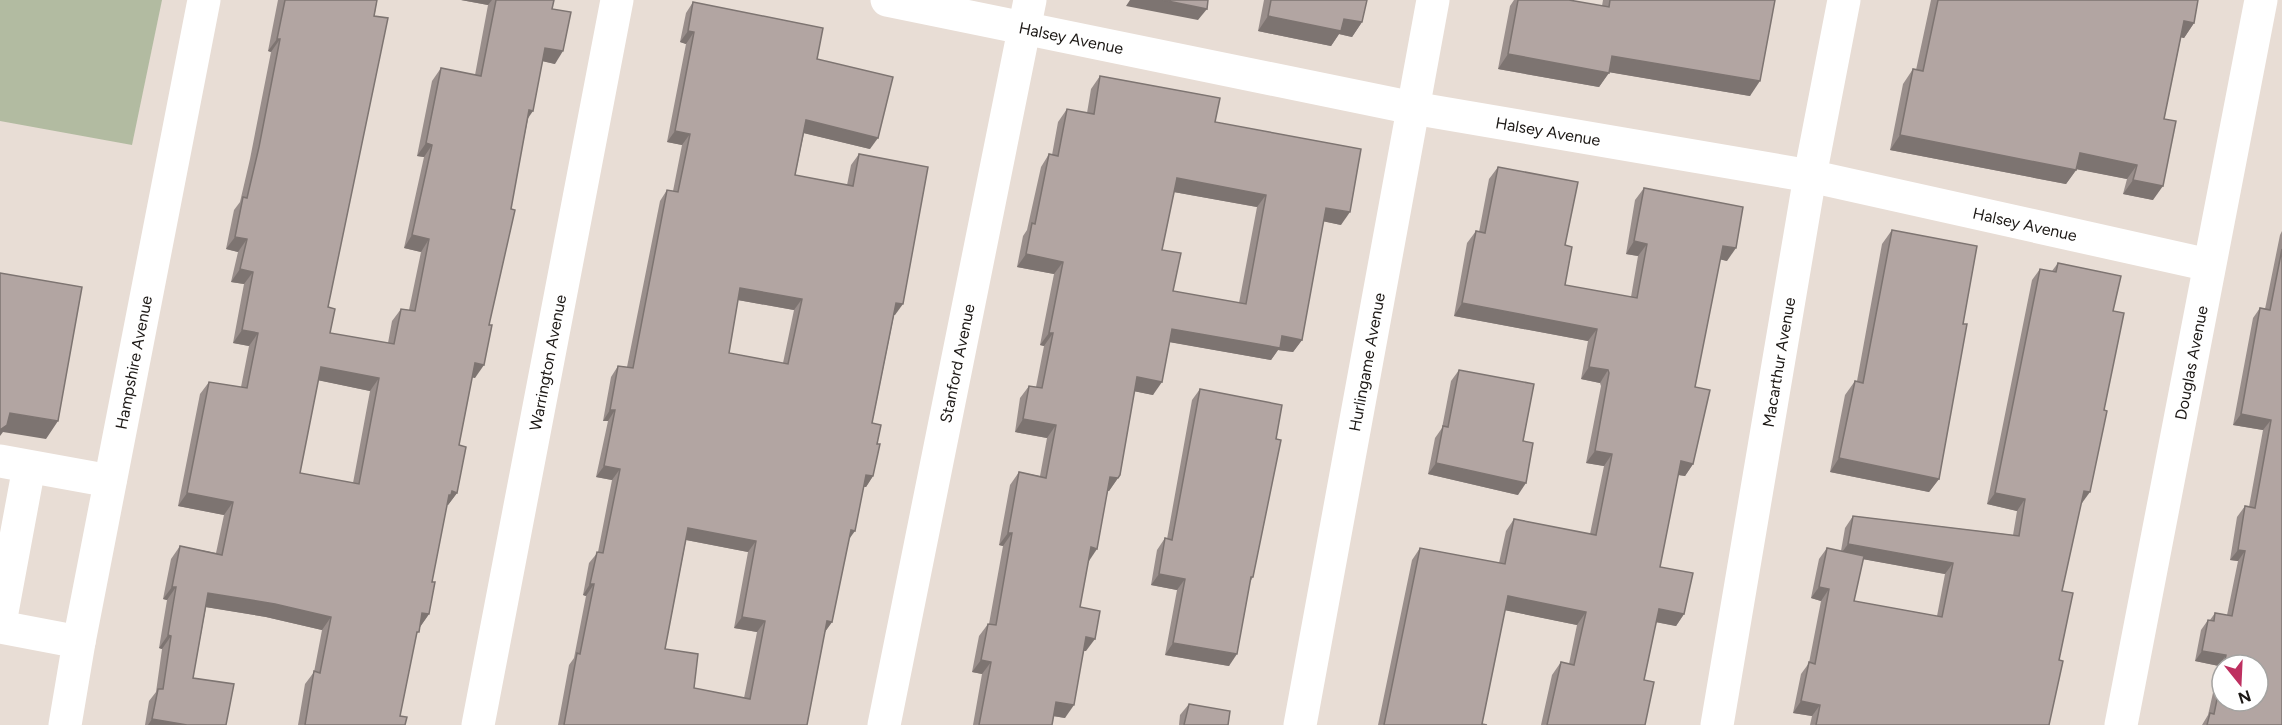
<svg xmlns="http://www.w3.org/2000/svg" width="2282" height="725" font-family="Figtree,sans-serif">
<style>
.green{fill:#b2bba1}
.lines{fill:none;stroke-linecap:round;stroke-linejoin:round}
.minor{stroke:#fff;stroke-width:33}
.wall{fill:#998e8b;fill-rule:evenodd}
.shaded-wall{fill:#7d7471}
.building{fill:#b2a5a2;stroke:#7d7471;stroke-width:1.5;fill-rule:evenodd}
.labels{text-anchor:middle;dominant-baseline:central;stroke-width:6;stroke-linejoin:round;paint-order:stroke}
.street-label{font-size:16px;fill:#1c1815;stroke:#fff}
</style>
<rect width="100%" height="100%" fill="#e8ddd5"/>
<!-- green -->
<path class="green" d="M0,0h162l-30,145 -132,-24z"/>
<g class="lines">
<!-- minor -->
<g class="minor">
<path id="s1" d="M887,0l526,108 397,68 399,89"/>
<path d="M0,461l110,20"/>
<path d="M0,623l29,-156"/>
<path d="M0,627l79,15"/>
<path id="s2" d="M65,725l14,-83 125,-642"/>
<path id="s3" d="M478,725l139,-725"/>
<path id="s4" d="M884,725l146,-725"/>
<path id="s5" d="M1300,725l133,-725"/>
<path id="s6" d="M1717,725l93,-549 34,-176"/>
<path id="s7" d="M2121,725l140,-725"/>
</g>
</g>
<!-- wall -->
<g class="wall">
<path d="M278,0h99l-49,307 2,26 58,10 4,-22 9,-12 8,1 12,-58 -17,-4 20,-91 -7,-1 15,-75 9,-13 34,7 13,-70 -27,-5h93l-2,9 3,55 -12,-3 -15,58 -53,259 -3,-1 -13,68 -2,48 -9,12h-1l-15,77 -3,32 -9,13 -4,9 -16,80 5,9h-107l7,-41 9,-12 8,-42 -56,-13 -60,-10 -13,71 33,47h-81l4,-24 7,-9 6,-43 -3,-1 8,-48 -4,-1 8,-40 9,-13 36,7 8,-38 -46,-9 22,-112 9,-12 32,5 8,-41 -16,-3 11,-59 -13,-2 7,-30 -12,-3 8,-39 6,-8 10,-43 21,-107 -3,-1zM318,380l52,11 -17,92 -53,-10z"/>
<path d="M1264,0h103l-5,22 -10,15 -13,-3 -8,12 -73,-15z"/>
<path d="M1514,0h55l33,6 1,-6h172l-25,96 -141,-24 -10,15 -101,-18 12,-63z"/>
<path d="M1931,0h267l-4,23 -10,15 -3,-1 -17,82 -11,81 -30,-6 4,-15 -50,-10 -11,15 -176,-34 13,-66 10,-15 3,1z"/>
<path d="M693,2l124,57 53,90 -66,-16 -9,42 52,10 4,-20 8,-11 36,161h-1l-22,108 5,21 -4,32 -7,11h-3l-14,52 -17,83 -7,10 -18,93h-249l11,-60 5,-7 12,-62 -3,-1 6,-32 9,-11 14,-72 -16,-3 12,-56h-5l8,-44 7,-11 9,1 33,-166 7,-11 6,1 9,-46 -15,-3 19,-98 -6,-2 6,-29zM738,300l56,10 -11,53 -54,-10zM686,540l62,12 -14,76 23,4 -13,66 -50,-10 -29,-39z"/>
<path d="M1100,76l115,46 126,103 -18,-4 -21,119 -9,12 -15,-2 -7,10 -101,-18 -17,53 -19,-4 -14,84 -11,16h-1l-20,70 -8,46 6,44h-2l-19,67 -12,-2 -1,9h-79l9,-51 -10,-2 7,-36 9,-12h1l14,-78 -4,-1 11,-60 9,-13 21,4 7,-38 -32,-6 5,-34 9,-12 7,1 8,-41 -4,-1 14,-71 -37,-7 6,-31 4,-6 14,-63 8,-13 3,1 6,-33 9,-13 20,4 4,-24zM1174,192l83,15 -18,96 -66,-12 -11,-41z"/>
<path d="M1498,167l67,78v40l66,12 7,-41 -12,-2 9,-54 9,-12 83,73 -7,-2 -25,128 -2,77 -8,12 -7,-1 -18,92 24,47 -8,12 -20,-4 -12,58 1,45h-104l11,-50 9,-13 8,2 8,-39 -72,-15 -23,114 5,1h-109l34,-165 8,-12 79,15 7,-32 8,-12 76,15 14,-68 -18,-3 15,-77 -1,-3 -19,-4 7,-38 -134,-25 13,-73 9,-12 3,1 10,-53z"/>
<path d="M1892,230l71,94 -24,155 -10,13 -99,-20 15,-77 10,-14h2l25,-137z"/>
<path d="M2282,231v494h-80l6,-10 11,-49 -24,-5 6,-31 7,-10h2l5,-7 12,2 11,-54 -8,-1 7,-43 8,-11 4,1 14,-77 -30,-5 20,-107 7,-10 5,1 15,-74zM2222,665h36l-36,36z"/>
<path d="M2058,263l55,48 -31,192h-1l-19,88 -3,69 -10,65h-239l2,-9 -19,-3 8,-39 8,-11 12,-62 -10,-3 8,-39 8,-11 14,3 4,-23 8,-12 160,19 4,-24 -30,-7 45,-224 8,-11 12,2zM1863,559l82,15 -8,42 -83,-15z"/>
<path d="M1459,370l64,71 -5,54 -90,-21 7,-36 7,-10 9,-47z"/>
<path d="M1200,389l76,50 -23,138 -3,5 -21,84 -64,-11 12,-65 -26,-5 6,-35 8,-12 2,1 25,-139z"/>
<path d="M1189,704l39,21h-49l1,-10z"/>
</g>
<!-- shaded-wall -->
<g class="shaded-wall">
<path d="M461,0h31l-4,5z"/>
<path d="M1130,0h33l44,9 -9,11 -72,-14z"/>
<path d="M1268,16l76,3 18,3 -10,15 -13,-3 -8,12 -73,-15z"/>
<path d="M2184,21l10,2 -10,15 -10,-2z"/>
<path d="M688,31l6,1 -8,12 -6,-2z"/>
<path d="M277,39h3l-9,13 -3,-1z"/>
<path d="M545,48l18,3 -8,13 -18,-4z"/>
<path d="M1508,54l101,19 -10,14 -101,-18z"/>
<path d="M1612,56l148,25 -10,15 -148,-25z"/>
<path d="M529,110l4,1 -9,13z"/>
<path d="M806,120l72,18 -8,11 -71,-17z"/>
<path d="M675,131l15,3 -8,11 -15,-3z"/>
<path d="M1900,135l176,35 -10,14 -176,-34z"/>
<path d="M426,143l6,2 -8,12 -7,-1z"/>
<path d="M2080,153l57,12 -10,14 -57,-11z"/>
<path d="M1177,178l89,17 -9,12 -89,-16z"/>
<path d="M2133,180l30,6 -10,14 -30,-6z"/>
<path d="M1326,208l24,4 -9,13 -24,-5z"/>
<path d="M412,235l17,4 -8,13 -17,-4z"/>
<path d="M235,237l12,2 -9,13 -12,-3z"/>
<path d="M1634,241l13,3 -9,12 -12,-2z"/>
<path d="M1723,246l13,2 -9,13 -13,-3z"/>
<path d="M1026,254l37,8 -9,12 -37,-7z"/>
<path d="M240,269l13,3 -9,12 -13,-2z"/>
<path d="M740,288l62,11 -8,11 -62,-11z"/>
<path d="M896,303l7,1 -8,11 -6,-1z"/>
<path d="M1462,303l135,26 -9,12 -134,-25z"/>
<path d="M1172,329l110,7 20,4 -9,12 -15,-2 -7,10 -108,-19z"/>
<path d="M242,330l16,3 -9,13 -16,-3z"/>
<path d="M1049,333h4l-9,13 -4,-1z"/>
<path d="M475,363l9,2 -9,13 -9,-2z"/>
<path d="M321,367l58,11 -9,13 -58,-12z"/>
<path d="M1589,367l19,3 -8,13 -19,-4z"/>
<path d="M1137,377l25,5 -9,13 -25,-5z"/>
<path d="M610,410h5l-7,11h-5z"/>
<path d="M10,413l48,8 -12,18 -43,-7 -3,4v-9z"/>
<path d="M2241,414l30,6 -8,10 -30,-5z"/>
<path d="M1023,419l33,6 -9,13 -32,-6z"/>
<path d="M1595,451l17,3 -8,12 -18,-3z"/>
<path d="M1839,458l100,21 -10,13 -99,-20z"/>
<path d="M1681,461l12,3 -8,12 -12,-2z"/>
<path d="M1436,463l90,20 -8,12 -90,-21z"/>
<path d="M604,466l16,3 -8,11 -16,-3z"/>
<path d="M866,475l7,1 -7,11 -8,-1z"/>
<path d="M1110,477l8,1 -9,13 -7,-1z"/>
<path d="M452,491l5,2 -9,12 -3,-1 -5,3z"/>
<path d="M2084,491l6,1 -8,11 -6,-1z"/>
<path d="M187,493l46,9 -9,13 -46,-9z"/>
<path d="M1995,493l30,6 -8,12 -30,-7z"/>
<path d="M688,528l68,13 -8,11 -67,-13z"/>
<path d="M851,530l4,1 -8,11z"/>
<path d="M1008,533h4l-9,13 -4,-1z"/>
<path d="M1848,544l105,19 -8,11 -105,-19z"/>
<path d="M1091,547l6,2 -8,12 -7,-1z"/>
<path d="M2238,550l7,1 -7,10 -8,-1z"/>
<path d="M1159,574l26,5 -8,11 -26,-5z"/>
<path d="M590,584h4l-8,12 -3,-1z"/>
<path d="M172,587h4l-9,13 -4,-1z"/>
<path d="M1819,587l10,2 -8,12 -10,-3z"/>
<path d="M208,593l67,11 56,13 -9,13 -56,-13 -67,-11z"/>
<path d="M1508,596l78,16 -9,13 -78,-16z"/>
<path d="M1659,609l25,5 -8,12 -26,-5z"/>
<path d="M422,613l7,1 -9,13z"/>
<path d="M742,617l23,4 -8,11 -23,-4z"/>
<path d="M827,621l5,1 -8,11z"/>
<path d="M168,635l3,1 -9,13 -3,-1z"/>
<path d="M1086,637l9,2 -9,12 -9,-1z"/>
<path d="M1173,643l64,11 -8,12 -64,-11z"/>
<path d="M2202,651l24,4 -7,11 -24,-5z"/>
<path d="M981,660l10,2 -9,12 -10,-2z"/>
<path d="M1801,701l19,4 -8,11 -19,-3z"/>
<path d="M1056,702l18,3 -9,13 -18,-3z"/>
<path d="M152,719l35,6h-39z"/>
</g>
<!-- building -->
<g class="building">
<path d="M285,0h92l-3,16 14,2 -60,289 7,2 -5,24 64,11 7,-35 14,2 14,-72 -17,-4 20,-90 -6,-2 15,-75 40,8 15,-76h58l-2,9 19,3 -8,39 -18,-3 -12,63 -4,-1 -18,99 4,1 -26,115h3l-8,40 -9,-2 -16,82 7,2 -9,46 -5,-2 -1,4h-2l-17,87h3l-6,32 -7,-1 -3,19h-2l-17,84 7,1 -2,8h-100l9,-54 6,2 11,-56 -56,-13 -67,-11 -15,85 41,6 -8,41h-39l-35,-6 6,-30h5l8,-53 -3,-1 8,-48h-4l8,-41 42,9 11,-53 -46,-9 22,-111 38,6 11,-55 -16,-3 11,-58 -13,-3 7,-30 -12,-2 8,-40 4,1 12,-51 21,-108h-3zM321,367l58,11 -20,106 -59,-11z"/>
<path d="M1163,0h45l-1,9z"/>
<path d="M1271,0h96l-5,22 -18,-3 -3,12 -73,-15z"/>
<path d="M1518,0h51l40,7 1,-7h165l-15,81 -148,-25 -3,17 -101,-19z"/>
<path d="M1938,0h260l-4,23 -10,-2 -20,98 12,2 -13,65 -30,-6 4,-15 -57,-12 -4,17 -176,-35 13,-66 10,2z"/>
<path d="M693,2l130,26 -6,31 76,18 -15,61 -72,-18 -11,55 58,11 6,-32 69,13 -25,137 -7,-1 -24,120 9,2 -4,19h3l-7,32 -7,-1 -11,56 -4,-1 -19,92 -5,-1 -20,104h-243l13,-72 3,1 14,-70h-4l7,-32 6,1 17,-84 -16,-3 11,-56h-5l8,-44 15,2 34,-178 11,2 12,-58 -15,-3 19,-99 -6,-1zM740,288l62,11 -14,65 -59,-11zM688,528l68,13 -14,76 23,4 -15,78 -56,-11 4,-34 -33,-5z"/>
<path d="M1100,76l120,22 -5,24 146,27 -11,63 -24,-4 -24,132 -20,-4 -2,12 -108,-19 -10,53 -25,-5 -17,98 -2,3 -8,-1 -13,72 -6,-2 -11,60 20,4 -5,28 -9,-2 -12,68 -18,-3 -4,23h-73l12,-63 -10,-2 7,-36 8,1 16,-92h-4l11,-61 27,6 10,-53 -33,-6 6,-33 13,2 11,-55h-4l14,-71 -37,-8 6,-31 3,1 14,-70 9,2 9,-47 27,5zM1177,178l89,17 -20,109 -73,-13 8,-38 -19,-3z"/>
<path d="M1498,167l80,15 -13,63 7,2 -7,38 72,13 10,-54 -13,-3 10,-53 99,19 -7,41 -13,-2 -28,141 15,3 -17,74 -12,-3 -21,106 33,6 -9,41 -25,-5 -15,71 10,2 -9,43h-98l14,-63 13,3 12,-53 -78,-16 -26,128 5,1h-103l36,-177 85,16 9,-45 82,16 16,-81 -17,-3 14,-78 -1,-3 -19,-3 8,-38 -135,-26 14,-72 9,2z"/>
<path d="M1892,230l85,16 -14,78h4l-28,155 -100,-21 16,-77 8,2z"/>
<path d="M2282,249v476h-75l3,-12 4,1 8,-39v26h36v-36h-34l2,-10 -24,-4 6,-31 6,1 1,-8 17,3 13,-65 -7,-1 7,-44 10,2 16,-88 -30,-6 19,-106 10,2z"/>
<path d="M2058,263l63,13 -8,35 11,2 -20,97 3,1 -17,81 -6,-1 -22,100 11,2 -14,67 4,1 -14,64h-233l4,-20 -19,-4 8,-39 6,2 14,-75 -10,-2 8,-39 37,8 -10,45 88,16 11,-54 -105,-19 5,-28 166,20 6,-37 -30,-6 45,-224 16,3z"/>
<path d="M0,273l82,14 -24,134 -48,-8 -3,12 -7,5z"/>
<path d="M1459,370l75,14 -11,57 10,2 -7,40 -90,-20 7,-37 5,1z"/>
<path d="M1200,389l82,16 -6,34 5,1 -28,137h-2l-14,77 -64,-11 12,-64 -26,-5 6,-36 7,2z"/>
<path d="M1189,704l41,7 -2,14h-44z"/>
</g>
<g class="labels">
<!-- street labels -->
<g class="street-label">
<text stroke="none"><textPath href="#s1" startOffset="188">Halsey Avenue</textPath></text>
<text stroke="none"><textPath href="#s1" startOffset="674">Halsey Avenue</textPath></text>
<text stroke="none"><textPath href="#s1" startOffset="1160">Halsey Avenue</textPath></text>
<text stroke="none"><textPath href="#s2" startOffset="369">Hampshire Avenue</textPath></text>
<text stroke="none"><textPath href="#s3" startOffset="369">Warrington Avenue</textPath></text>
<text stroke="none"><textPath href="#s5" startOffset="369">Hurlingame Avenue</textPath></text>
<text stroke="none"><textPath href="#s6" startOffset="368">Macarthur Avenue</textPath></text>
<text stroke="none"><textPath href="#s7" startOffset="369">Douglas Avenue</textPath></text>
<text stroke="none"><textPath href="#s4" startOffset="369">Stanford Avenue</textPath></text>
</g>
</g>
<!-- north arrow -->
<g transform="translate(2240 683) rotate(162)"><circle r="28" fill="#ffffff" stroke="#a4a3a1" stroke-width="1.5"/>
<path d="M0-4.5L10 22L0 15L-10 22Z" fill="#be3060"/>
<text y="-9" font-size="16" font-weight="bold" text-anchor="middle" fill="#1c1815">N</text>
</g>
</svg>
